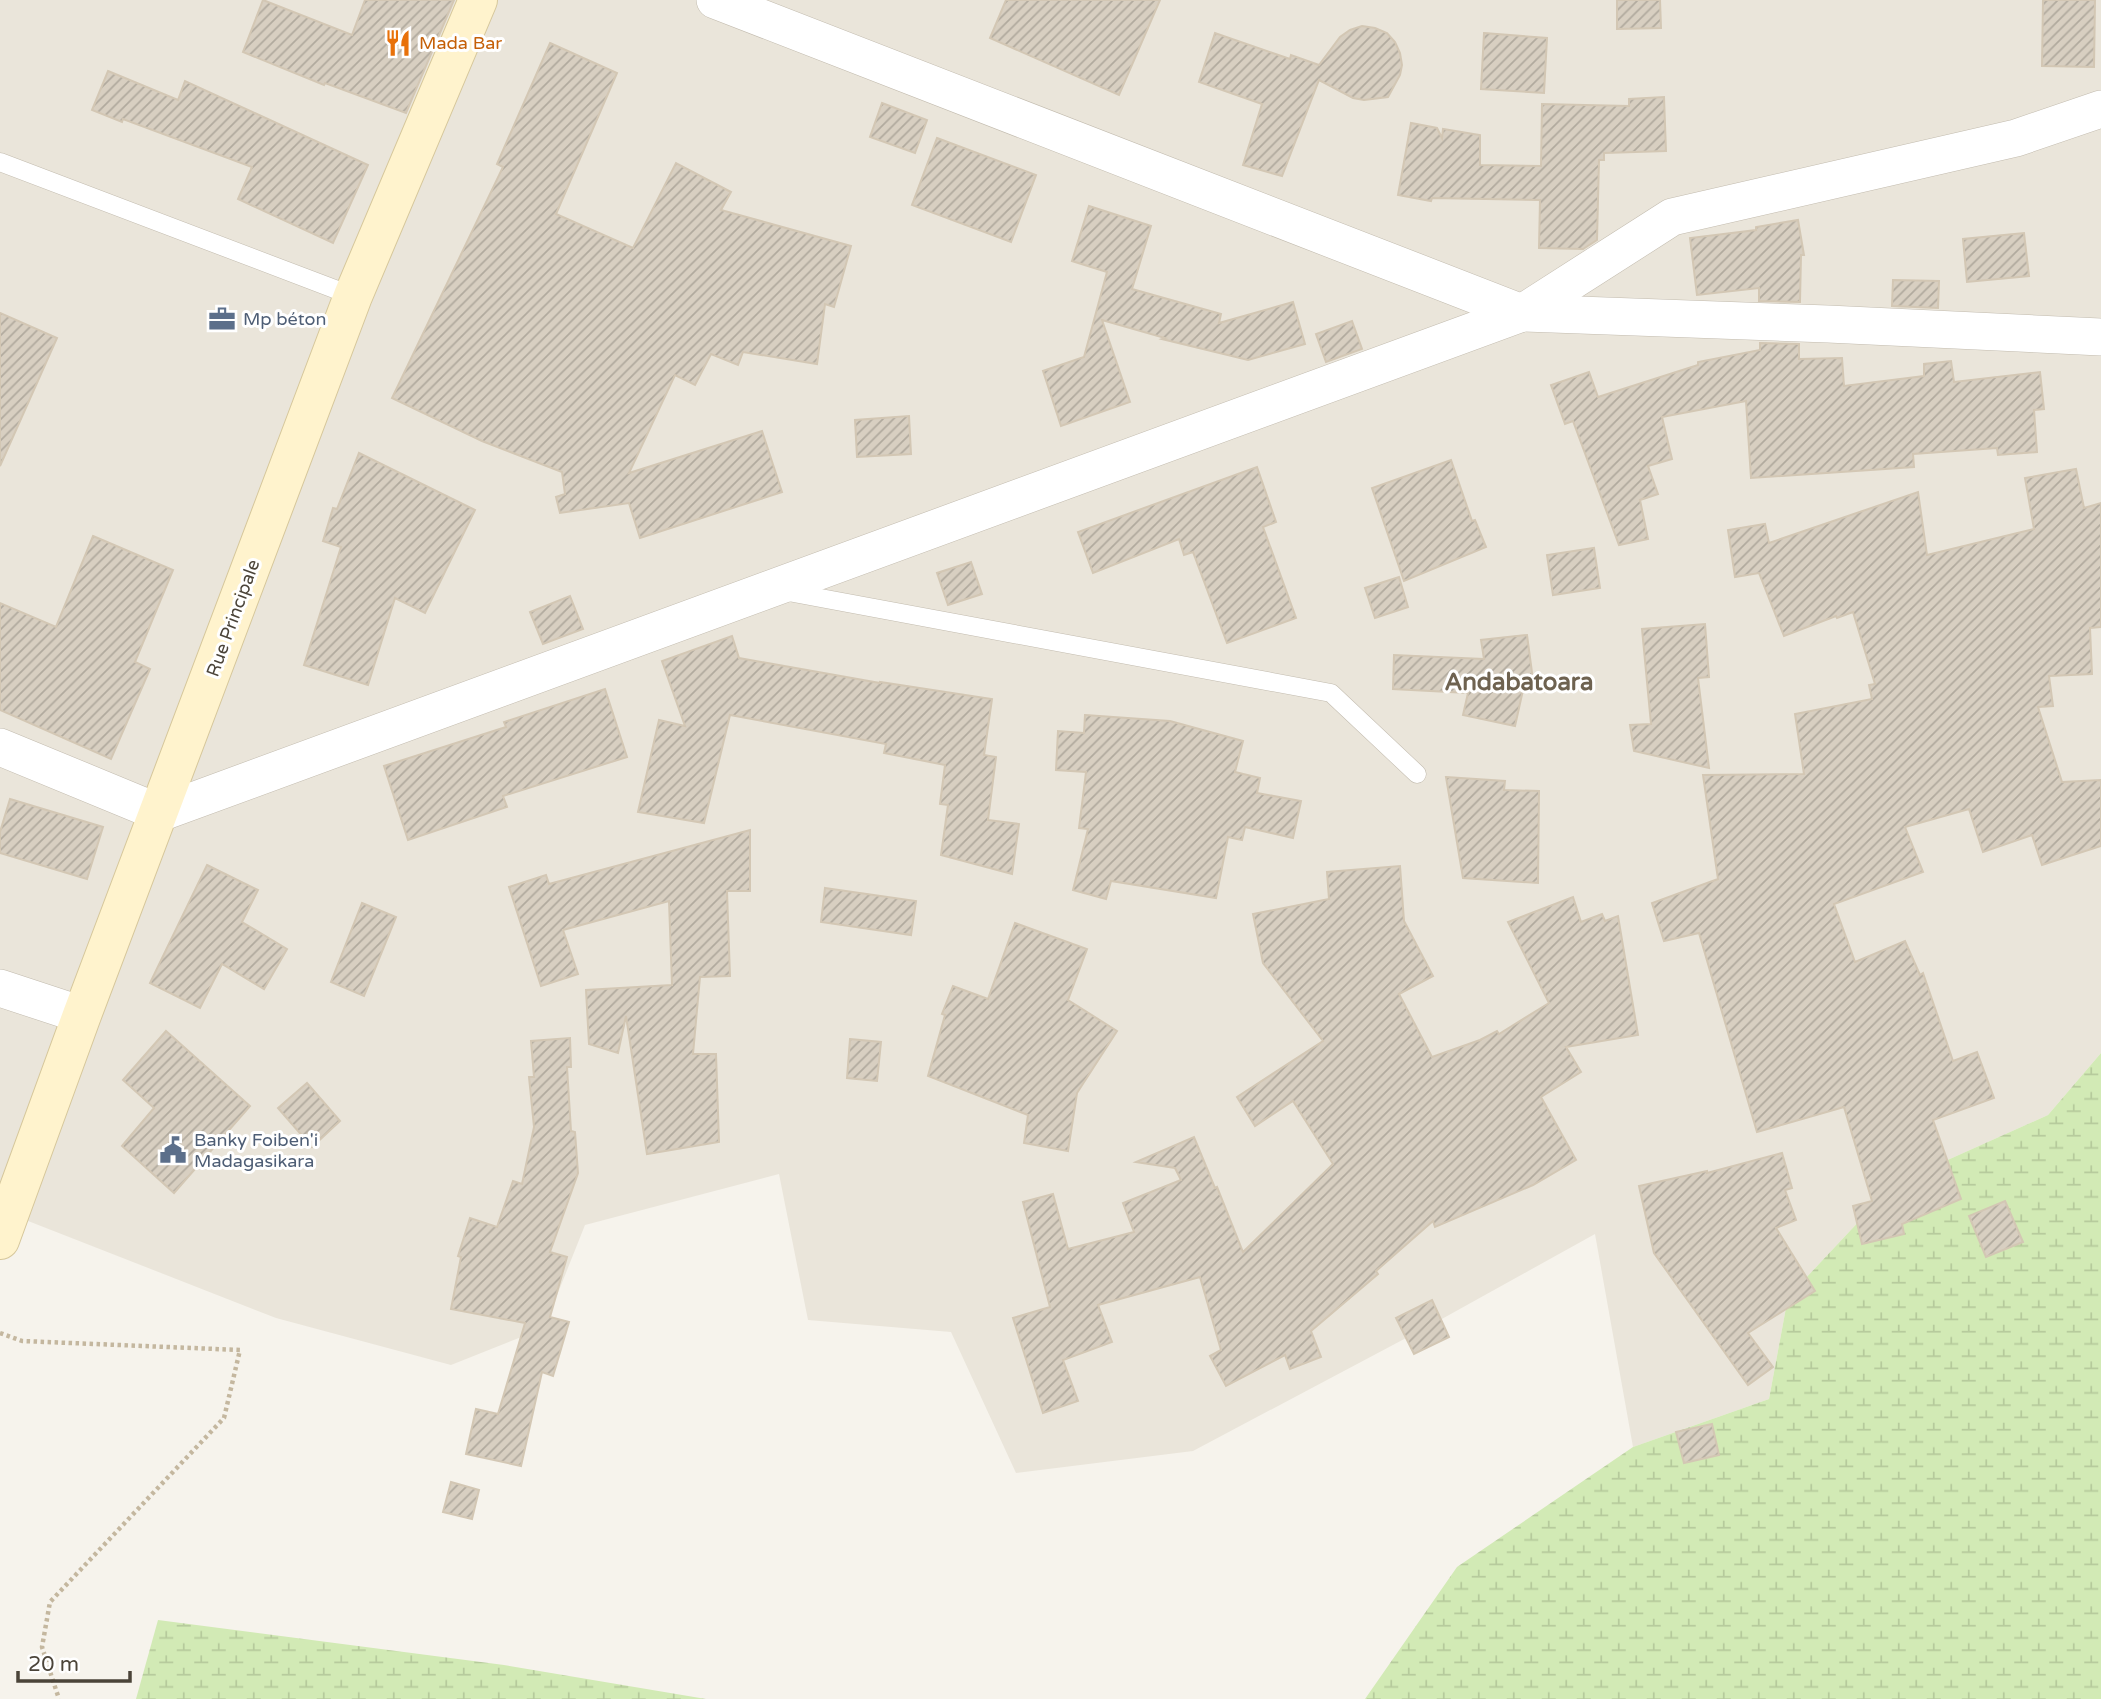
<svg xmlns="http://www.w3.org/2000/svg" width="2101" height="1699" font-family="'Varela Round',sans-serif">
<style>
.residential{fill:#eae5da}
.wetland{fill:url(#wetland-marsh)}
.building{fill:url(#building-hatch);stroke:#d3c7b4;stroke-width:2}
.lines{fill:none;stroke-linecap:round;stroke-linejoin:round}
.service-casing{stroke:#c2bbae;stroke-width:19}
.minor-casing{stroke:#c2bbae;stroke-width:38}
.secondary-casing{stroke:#d6c79b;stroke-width:40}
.path{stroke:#c4b79f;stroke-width:4.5;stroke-dasharray:3.5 3.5;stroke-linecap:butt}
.service{stroke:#fff;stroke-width:18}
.minor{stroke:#fff;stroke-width:37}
.secondary{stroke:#fff3cd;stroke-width:38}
.labels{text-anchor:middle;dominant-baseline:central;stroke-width:6;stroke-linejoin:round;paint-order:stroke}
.food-label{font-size:18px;fill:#c56008;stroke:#fff;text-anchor:start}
.service-label{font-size:18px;fill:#4e5e75;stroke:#fff;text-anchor:start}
.street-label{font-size:18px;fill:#4b4439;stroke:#fff}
.district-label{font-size:24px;font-weight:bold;fill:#6e6250;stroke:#fff}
</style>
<defs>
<pattern id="wetland-marsh" width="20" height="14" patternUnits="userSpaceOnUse" patternTransform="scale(1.75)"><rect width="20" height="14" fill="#d2eab5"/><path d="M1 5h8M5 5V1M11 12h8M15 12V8" fill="none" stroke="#b6ca9c"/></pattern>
<pattern id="building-hatch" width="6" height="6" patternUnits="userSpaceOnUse" patternTransform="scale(1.75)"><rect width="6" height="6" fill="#d8cfc1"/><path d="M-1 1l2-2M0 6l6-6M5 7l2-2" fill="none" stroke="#b1aa9e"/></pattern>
</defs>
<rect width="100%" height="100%" fill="#f6f3ec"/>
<!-- residential -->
<path class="residential" d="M0,0h2101v1053l-53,62 -154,69 -106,113 -19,102 -136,48 -38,-213 -155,86 -247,131 -177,22 -65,-141 -143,-12 -29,-146 -194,51 -41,103 -93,37 -175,-47 -276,-108z"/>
<!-- wetland -->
<g class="wetland">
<path d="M2101,1053v646h-736l92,-132 176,-120 136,-48 19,-102 106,-113 154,-69z"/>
<path d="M158,1620l346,45 202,34h-570z"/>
</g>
<!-- building -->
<g class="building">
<path d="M263,0l89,35 13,-35h89l-48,113 -81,-30 -1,2 -81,-33z"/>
<path d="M1006,0h154l-41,95 -129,-57z"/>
<path d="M1617,0h43l1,28 -44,1z"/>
<path d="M2043,0h52l-1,67 -52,-1z"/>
<path d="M1362,26l13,2 12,5 8,9 5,11 2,12 -2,10 -12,22 -24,3 -11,-2 -34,-18 -37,96 -39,-11 19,-61 -63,-22 16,-49 75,26 1,-4 28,10 21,-28 10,-7z"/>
<path d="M1484,33l63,5 -3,55 -63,-4z"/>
<path d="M550,43l67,30 -61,141 77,34 43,-85 55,29 -10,18 130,36 -17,61 -9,-3 -8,60 -74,-12 -5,13 -27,-11 -16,31 -20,-10 -46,98 133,-42 20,61 -142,46 -11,-35 -69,10 -4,-16 9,-3 -3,-22 -80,-31 -90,-43 111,-231 -6,-3z"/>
<path d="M108,71l70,29 7,-19 183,84 -35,78 -95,-44 14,-32 -129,-48 -1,3 -30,-12z"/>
<path d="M1664,97l2,54 -62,2v7h-5l-2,80 -14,9 -44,-1 1,-48 -108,-2 -1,3 -33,-6 13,-72 26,5 5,10 1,-9 37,6v30l61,1 1,-62 87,2v-7z"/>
<path d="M882,103l45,17 -12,33 -45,-16z"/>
<path d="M937,138l99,37 -25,67 -99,-37z"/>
<path d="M1089,206l62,20 -19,63 89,25 -2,9 74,-21 12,42 -57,16 -86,-21 3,-1 -63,-18 28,82 -69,24 -18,-55 41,-14 23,-85 -35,-11z"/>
<path d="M1798,220l6,35h-3l-1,47 -41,-1v-13l-62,7 -7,-57 66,-8v-3z"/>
<path d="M2024,233l5,43 -62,6 -4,-43z"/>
<path d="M1893,280l46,1 -1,27 -46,-2z"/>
<path d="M0,313l57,25 -57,128z"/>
<path d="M1352,321l10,28 -36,13 -10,-28z"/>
<path d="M1760,343l39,1v15l43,-1 2,28 80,-10v-12l27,-3 3,21 86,-10 4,37 -10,1 3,42 -39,3 -1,-7 -84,6 1,13 -163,11 -5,-77 -84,16 10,42 -24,7 10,28 -18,6 8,39 -29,6 -46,-124 -8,3 -14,-39 38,-13 9,25 100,-32v-3l62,-12z"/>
<path d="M909,416l2,38 -54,3 -2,-37z"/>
<path d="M359,453l116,57 -50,103 -30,-15 -27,87 -64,-20 37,-118 -18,-6 10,-33 4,1z"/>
<path d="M1451,460l21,61 3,-1 11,27 -82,34 -32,-93z"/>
<path d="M1257,467l19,55 -13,5 33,91 -69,25 -34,-91 -9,3 -5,-16 -86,34 -15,-41z"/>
<path d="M2076,469l8,39 17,-5v124l-11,1 2,46 -43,2 4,30 -15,1 24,75 39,-2v66l-59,19 -10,-30 -49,17 -14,-43 -64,18 18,45 -89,32 21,58 50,-21 15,34 3,-2 30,88 24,-9 17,46 -61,22 28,79 -59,25 2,10 -42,10 -9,-38 19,-5 -28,-94 -87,25 -58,-199 -35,8 -12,-38 66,-24 -15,-104 101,-1 -9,-60 77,-15 -3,-14 6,-1 -22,-72 -16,6 -1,-2 -52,20 -25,-63 -24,4 -7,-47 37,-6 4,19 149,-51 9,63 107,-26 -9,-51z"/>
<path d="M93,536l80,34 -38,92 15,7 -39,90 -111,-49v-107l56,24z"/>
<path d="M1594,548l6,40 -47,7 -6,-40z"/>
<path d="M971,562l11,32 -34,11 -11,-32z"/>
<path d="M1399,577l9,30 -33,11 -10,-30z"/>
<path d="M570,596l13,33 -40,15 -13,-32z"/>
<path d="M1705,624l4,53 -11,1 11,90 -75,-17 -4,-26 21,-1 -9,-95z"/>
<path d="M1527,635l6,45 -8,1 -10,45 -52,-11 5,-22 -75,-4 1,-34 90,4 -3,-19z"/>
<path d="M732,636l7,22 141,25v-1l112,17 -8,56 12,2 -8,63 31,4 -7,50 -71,-19 7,-50 -8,-1 5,-39 -61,-12 2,-9 -156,-29 -26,108 -66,-11 21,-92 26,6 -23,-65z"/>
<path d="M605,689l22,68 -124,39 4,11 -99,33 -24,-74 122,-39 -2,-5z"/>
<path d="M1085,715l85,6 73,20 -8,31 25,6 -3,15 44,8 -8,37 -48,-11 -3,13 -14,-3 -12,61 -105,-17 -5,18 -33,-9 15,-61 -9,-1 7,-56 -30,-2 2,-39 26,2z"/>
<path d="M1446,777l59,4 -1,9 35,1 -1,92 -75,-5z"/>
<path d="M10,799l93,28 -16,52 -87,-26v-21z"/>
<path d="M750,830v61h-23l3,85 -30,1 -7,77h23l3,88 -72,12 -21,-138 -8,37 -29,-9 -3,-54 86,-5 -3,-84 -106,29 15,44 -37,12 -32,-99 37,-12 3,9z"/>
<path d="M207,865l51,25 -16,32 45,27 -23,40 -42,-25 -22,44 -50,-25z"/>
<path d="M1400,866l4,55 29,55 -34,18 33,63 48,-17 17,-9 2,3 50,-31 -41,-81 65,-25 8,25 21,-8 3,7 13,-5 20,119 -72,12 15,25 -40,25 35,63 -43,25 -98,42 -2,-6 -57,50 2,3 -67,57 10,26 -31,12 -5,-14 -59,31 -16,-30 11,-6 -21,-73 -102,28 14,37 -49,18 15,41 -35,12 -30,-95 37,-11 -27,-105 30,-8 15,55 66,-17 -11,-29 58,-23 -6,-12 -39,-6 58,-25 21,51 2,-1 26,65 90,-88 -40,-63 -38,25 -18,-29 86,-56 -60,-78 -10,-49 76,-15 -2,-27z"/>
<path d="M825,888l91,13 -5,34 -90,-13z"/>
<path d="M362,903l34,14 -32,79 -33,-14z"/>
<path d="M1015,923l72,26 -19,51 49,31 -40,62 -9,58 -44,-8 4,-28 -100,-39 17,-61 -3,-1 11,-28 35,13z"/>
<path d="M166,1031l84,75 -76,87 -52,-47 32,-38 -31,-28z"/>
<path d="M570,1038l1,29h-4l4,64 4,1 3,41 -28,79 17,5 -17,60 19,5 -16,54 -11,-4 -21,94 -55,-12 10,-45 22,5 27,-91 -74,-14 10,-52 -3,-1 12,-38 27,9 16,-46 9,3 12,-57 -5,-50h5l-3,-36z"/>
<path d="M850,1039l31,3 -4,39 -30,-3z"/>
<path d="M307,1083l33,38 -28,26 -34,-39z"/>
<path d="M1782,1153l10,35 -7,2 11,30 -20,8 39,63 -67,42 25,34 -25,18 -94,-132 -15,-67 68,-15v2z"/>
<path d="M2005,1201l18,41 -37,15 -17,-41z"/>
<path d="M1432,1300l17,37 -35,17 -18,-36z"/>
<path d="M1712,1424l7,31 -35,8 -8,-31z"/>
<path d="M451,1482l28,8 -7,29 -29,-7z"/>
</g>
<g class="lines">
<defs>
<g id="service">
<path d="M0,162l353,134"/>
<path d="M783,591l548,102 86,81"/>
</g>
<g id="minor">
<path d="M715,0l807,313 306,11 273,13"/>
<path d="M0,747l160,66 1362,-500 150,-96 344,-79 85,-29"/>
<path d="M0,988l82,27"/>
</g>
<path id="secondary" d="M0,1240l82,-225 271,-719 125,-296"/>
</defs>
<!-- service casing -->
<use href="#service" class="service-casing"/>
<!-- minor casing -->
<use href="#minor" class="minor-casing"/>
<!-- secondary casing -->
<use href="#secondary" class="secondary-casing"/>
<!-- path -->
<path class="path" d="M0,1333l22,8 218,9 -16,68 -174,184 -8,45 17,52"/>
<!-- service -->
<use href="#service" class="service"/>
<!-- minor -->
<use href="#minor" class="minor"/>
<!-- secondary -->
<use href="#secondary" class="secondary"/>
</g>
<!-- icons -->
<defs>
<symbol id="restaurant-bare" viewBox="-9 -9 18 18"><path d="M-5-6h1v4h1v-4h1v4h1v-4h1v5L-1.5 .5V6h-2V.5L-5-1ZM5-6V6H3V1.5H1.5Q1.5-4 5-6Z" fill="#e8710a" stroke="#fff" stroke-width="2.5" paint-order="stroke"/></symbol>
<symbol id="office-bare" viewBox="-9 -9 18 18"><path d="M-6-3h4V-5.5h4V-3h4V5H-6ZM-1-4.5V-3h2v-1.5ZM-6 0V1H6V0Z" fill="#5c6f8a" stroke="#fff" stroke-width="2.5" paint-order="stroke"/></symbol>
<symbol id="civic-bare" viewBox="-9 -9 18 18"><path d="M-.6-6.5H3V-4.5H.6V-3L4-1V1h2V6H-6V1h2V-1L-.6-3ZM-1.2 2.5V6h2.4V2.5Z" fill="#5c6f8a" stroke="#fff" stroke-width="2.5" paint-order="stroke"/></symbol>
</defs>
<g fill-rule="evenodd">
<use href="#restaurant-bare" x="379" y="24" width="38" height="38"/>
<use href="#office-bare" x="203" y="300" width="38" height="38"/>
<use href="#civic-bare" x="154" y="1131" width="38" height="38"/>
</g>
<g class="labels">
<!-- food labels -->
<g class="food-label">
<text x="419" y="43">Mada Bar</text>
</g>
<!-- service labels -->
<g class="service-label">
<text x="243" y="319">Mp béton</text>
<text x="194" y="1140">Banky Foiben'i<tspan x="194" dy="21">Madagasikara</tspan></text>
</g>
<!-- street labels -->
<g class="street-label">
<text transform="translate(233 618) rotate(-70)">Rue Principale</text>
</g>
<!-- district labels -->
<g class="district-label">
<text x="1519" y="682">Andabatoara</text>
</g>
</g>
<!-- scale -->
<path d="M18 1671v10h112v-10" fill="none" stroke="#4b4439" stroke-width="3.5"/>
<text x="28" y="1671" font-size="21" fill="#4b4439" stroke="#ffffff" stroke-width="5" paint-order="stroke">20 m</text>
</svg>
